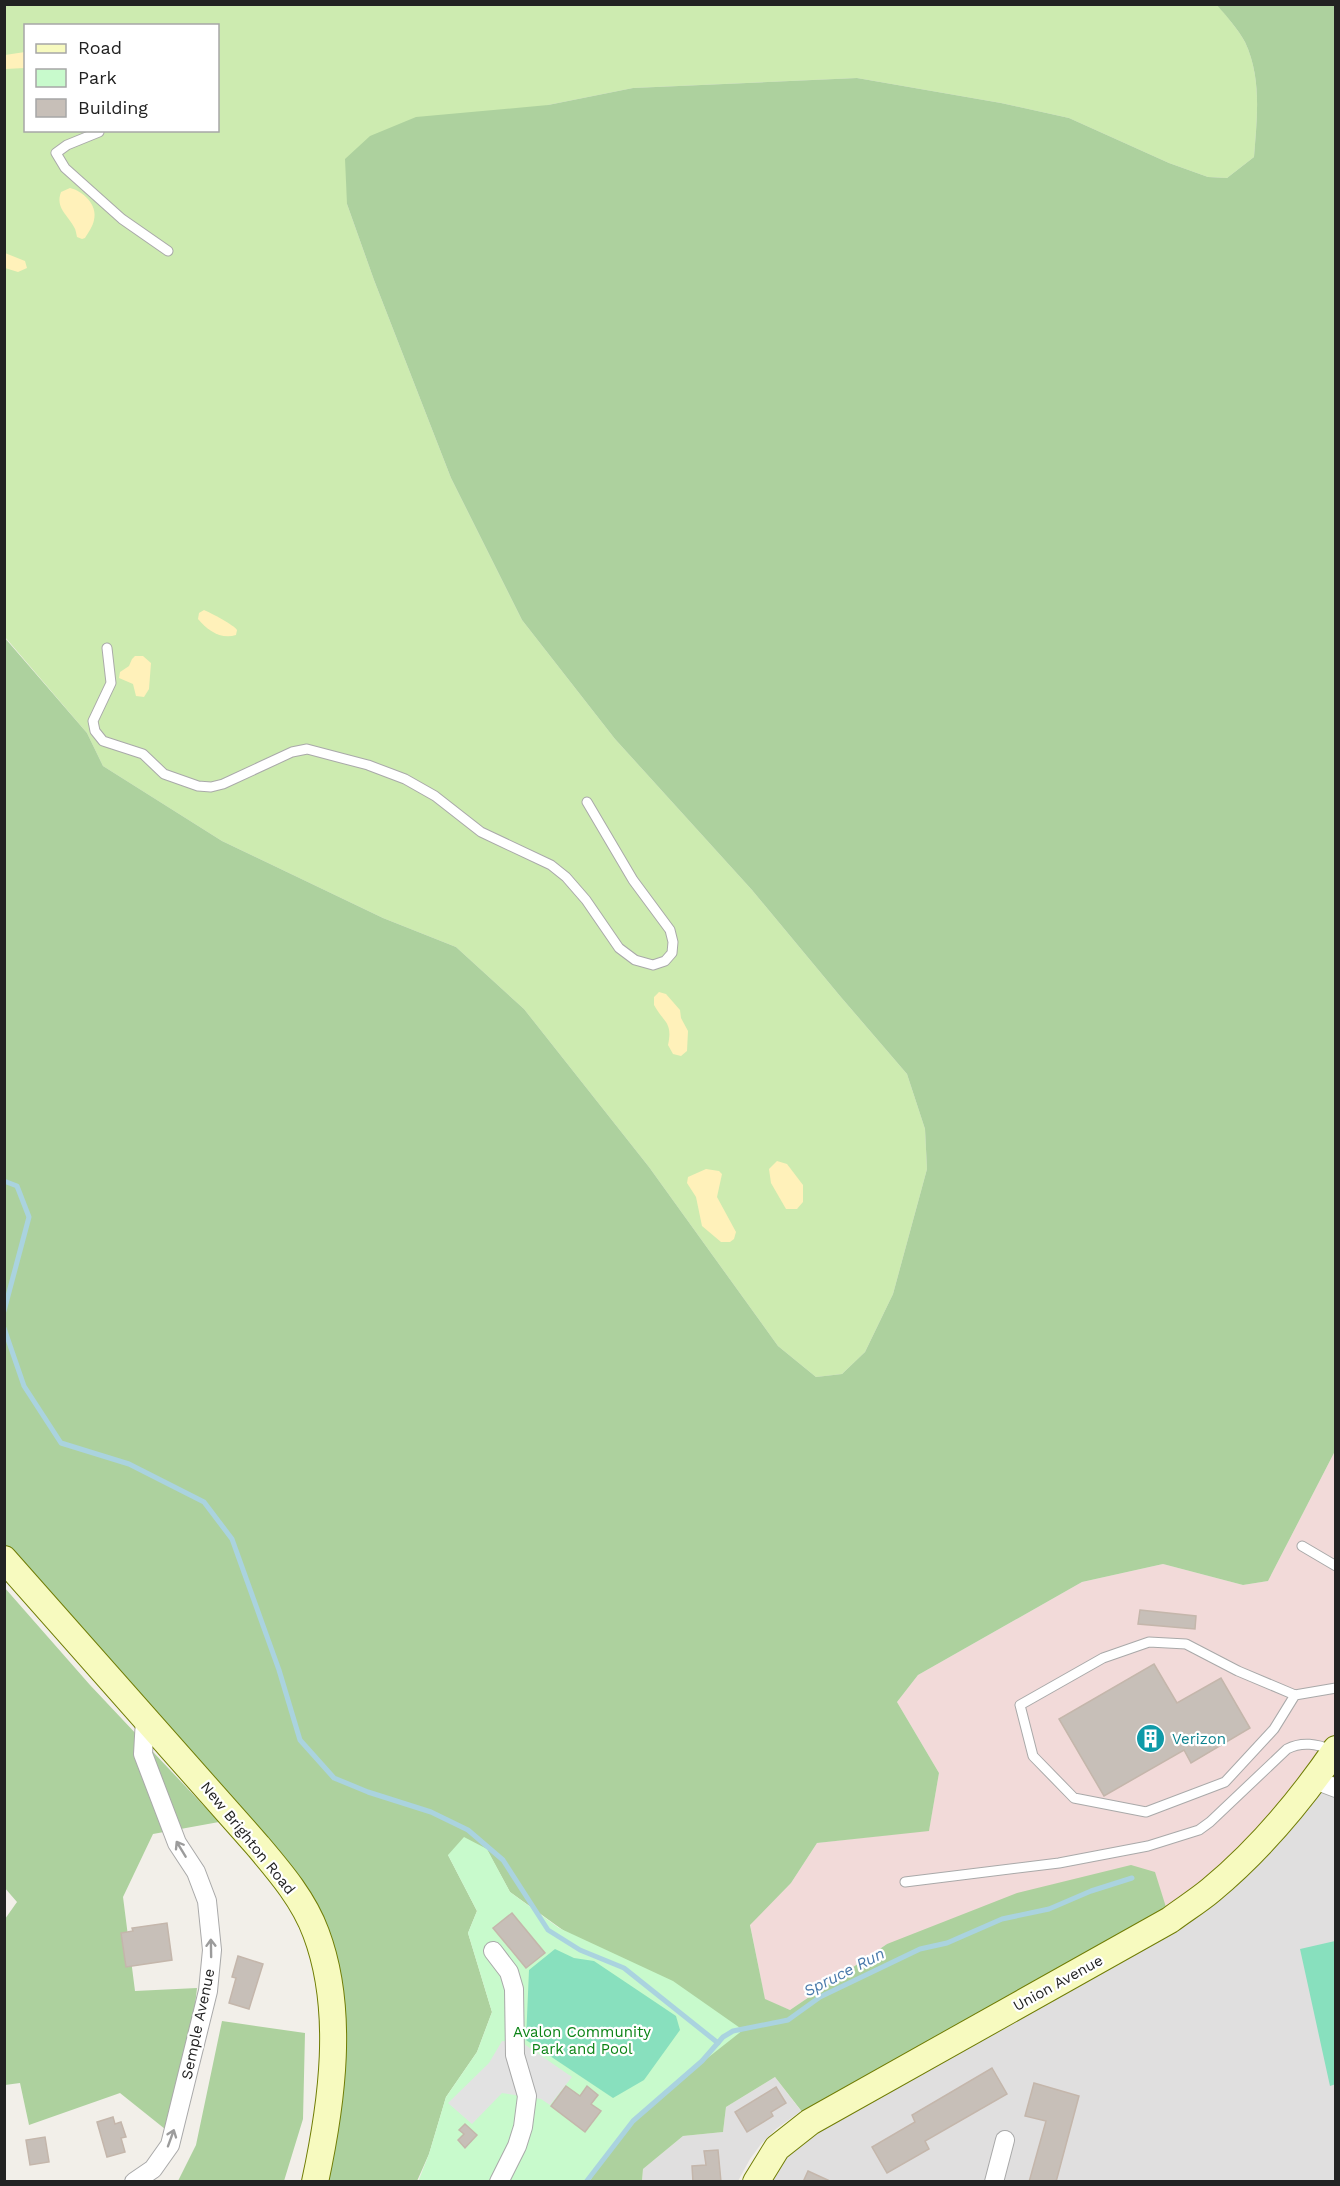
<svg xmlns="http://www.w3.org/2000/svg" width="1340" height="2186" font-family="'Work Sans',sans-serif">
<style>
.residential{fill:#e0dfdf}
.commercial{fill:#f2dad9}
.grass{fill:#cdebb0;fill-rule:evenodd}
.forest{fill:#add19e}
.sand{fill:#fff1ba}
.park{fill:#c8facc}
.pitch{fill:#88e0be}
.parking{fill:#e2e2e2}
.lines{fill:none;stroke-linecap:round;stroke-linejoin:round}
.stream{stroke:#aad3df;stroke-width:5}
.building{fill:#c7bfb8;stroke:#c4b6ab;stroke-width:1.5}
.lane-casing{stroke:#a9a9a9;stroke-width:11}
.street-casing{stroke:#a9a9a9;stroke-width:20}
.secondary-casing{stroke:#707d05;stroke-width:28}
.lane{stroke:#fff;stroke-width:9}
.street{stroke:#fff;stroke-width:18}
.secondary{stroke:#f7fabf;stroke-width:26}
.oneway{stroke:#9c9c9c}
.labels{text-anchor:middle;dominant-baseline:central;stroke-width:4.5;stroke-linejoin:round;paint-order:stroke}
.culture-label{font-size:15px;fill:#0d838f;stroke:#fff;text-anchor:start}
.street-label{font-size:15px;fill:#222;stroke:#fff}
.park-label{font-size:15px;fill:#0c8416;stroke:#fff}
.water-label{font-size:16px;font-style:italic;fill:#4a7aab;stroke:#fff}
</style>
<rect width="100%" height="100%" fill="#f2efe9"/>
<!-- residential -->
<g class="residential">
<path d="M1335,1749v432l-579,1 21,-34 393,-228z"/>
<path d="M775,2077l26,34 -25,18 -15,15 -11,15 -12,22 -96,1 1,-13 40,-33 40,-4 3,-25z"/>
</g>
<!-- commercial -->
<path class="commercial" d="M1335,1451v298l-165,171 -283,24 -97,66 -25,-10 -15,-76 41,-41 26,-40 112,-13 10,-57 -42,-71 21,-27 164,-93 81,-18 80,21 25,-4z"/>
<!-- grass -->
<path class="grass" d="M1217,4c9,12 21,25 28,38 17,36 12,76 9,115l-27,21 -19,-1 -39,-14 -100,-45 -68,-15 -144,-25 -224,10 -85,17 -201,99 27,76 77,198 71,142 93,119 137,151 88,106 67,78 18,55 2,40 -34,125 -28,58 -23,22 -26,3 -38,-31 -129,-179 -125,-158 -68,-62 -73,-29 -161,-77 -119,-75 -16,-33 -82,-96 -1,-632zM26,26h192v104h-192z"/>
<!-- forest -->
<g class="forest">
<path d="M1217,5h118v1446l-67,130 -25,4 -80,-21 -81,18 -164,93 -21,27 42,71 -10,58 -112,12 -26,40 -41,42 15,74 25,11 97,-66 130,-51 114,-28 24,7 15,48 -360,202 -35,-45 -49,30 -3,25 -40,4 -40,33 -1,12h-52l12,-22 67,-76 -102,-150 -57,-41 -23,-42 -39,5 29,56 -9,22 24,79 -15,40 -31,45 -17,57 -12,27h-102l13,-61 -12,-187 -311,-374 -1,-922 83,96 16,33 119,75 161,77 73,29 68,62 125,158 129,179 38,31 26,-3 23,-22 28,-58 34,-125 -2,-40 -18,-55 -67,-78 -88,-106 -137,-151 -93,-119 -71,-142 -77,-198 -27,-76 -2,-45 25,-23 46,-19 132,-12 85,-17 224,-10 144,25 68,15 100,45 39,14 19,1 27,-21c3,-39 8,-79 -9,-115 -7,-13 -19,-26 -28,-37z"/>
<path d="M4,1587l86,98 129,137 -66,12 -30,63 12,94 62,-3 -8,68 -24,73 -45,-36 -91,32 -9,-42 -15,2v-166l12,-17 -13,-15z"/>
<path d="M222,2021l83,12 -2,86 -19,62h-106l18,-36z"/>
</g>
<!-- sand -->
<g class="sand">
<path d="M25,52v16l-20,1v-14z"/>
<path d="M70,188c13,3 28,17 24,32 -1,6 -6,13 -9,18l-3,1 -5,-2c-1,-4 -1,-7 -3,-10 -6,-12 -19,-19 -13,-35z"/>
<path d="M5,253l20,8 2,7 -9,4 -13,-4z"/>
<path d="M204,610c7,3 30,15 33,20l-1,5c-15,5 -29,-5 -38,-16l1,-6z"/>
<path d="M135,656h8l8,7 -2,26 -5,8 -8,-1 -3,-12 -14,-6 1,-6 9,-6 3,-7z"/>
<path d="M659,992l7,2 14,16 1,8 7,13 -1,20 -6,5 -8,-2 -5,-9c5,-23 -4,-22 -14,-40v-8z"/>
<path d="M777,1161l10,3 16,21v17l-6,7h-11l-15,-26 -2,-14z"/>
<path d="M706,1169l13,2 3,3 -5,23 19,35 -2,7 -4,3h-9l-19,-16 -6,-29 -9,-14 1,-6z"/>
</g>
<!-- park -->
<path class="park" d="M464,1837l23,12 23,43 49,36 114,53 70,49 -76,60 -34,31 -46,60 -169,1 11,-28 17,-57 31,-45 15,-40 -24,-79 9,-22 -29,-56z"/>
<!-- pitch -->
<g class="pitch">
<path d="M1335,1941l1,143 -6,2 -30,-137z"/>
<path d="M555,1949l19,9 20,3 82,55 4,14 -36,50 -31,18 -87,-58 3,-70z"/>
</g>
<!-- parking -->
<path class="parking" d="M502,2041l22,3 48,33 -22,28 -9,-6 -39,-6 -30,31 -24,-21 41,-40z"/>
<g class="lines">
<!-- stream -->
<g class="stream">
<path d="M4,1181l13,5 12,31 -25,94"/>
<path d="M4,1328l20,58 37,57 68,21 75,38 28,37 47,131 21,70 34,38 34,14 63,20 37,18 35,30 45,70 32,20 44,18 94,75"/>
<path d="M586,2182l47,-61 69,-60 21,-24 10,-6 55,-11 32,-23 100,-48 27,-6 55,-24 47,-10 42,-18 41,-13"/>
</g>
</g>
<!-- building -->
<g class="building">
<path d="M1140,1610l56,6 -1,13 -57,-5z"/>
<path d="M1154,1664l23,39 44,-25 29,50 -59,35 -7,-13 -80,46 -45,-77z"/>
<path d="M512,1913l33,40 -19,15 -33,-40z"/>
<path d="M167,1923l5,37 -46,7 -5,-34 12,-2 -1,-3z"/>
<path d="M238,1956l25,8 -14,45 -20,-6 7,-25 -4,-1z"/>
<path d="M992,2068l15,26 -82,47 4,8 -42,24 -15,-26 43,-25 -3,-7z"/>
<path d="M1034,2083l45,13 -23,86h-27l17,-61 -21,-5z"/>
<path d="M566,2086l14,10 7,-10 11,9 -7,9 10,7 -16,21 -34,-26z"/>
<path d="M776,2087l10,16 -15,9 2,4 -26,16 -12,-20z"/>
<path d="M113,2117l2,7 6,-2 5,15 -5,1 4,14 -18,5 -10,-35z"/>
<path d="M465,2124l12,11 -12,13 -7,-8 6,-6 -5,-4z"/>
<path d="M45,2137l4,25 -19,3 -4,-25z"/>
<path d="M718,2150l3,32h-28l-1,-16 14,-1 -2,-14z"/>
<path d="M808,2171l24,11h-29z"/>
</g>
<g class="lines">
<defs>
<g id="lane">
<path d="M99,132l-32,13 -11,8 9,15 57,51 46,32"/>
<path d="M107,648l4,35 -18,38 2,10 8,10 40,13 21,20 34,12 13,1 12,-3 69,-32 15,-3 61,16 37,14 30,17 46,36 70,33 15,12 20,23 33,48 16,12 18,5 12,-4 7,-8 1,-11 -3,-12 -37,-50 -46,-78"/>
<path d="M1302,1546l34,20"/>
<path d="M1295,1695l-21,34 -49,53 -79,30 -72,-14 -41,-42 -13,-51 83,-47 46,-16 37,2 52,27 57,24 41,-7"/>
<path d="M905,1882l154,-19 89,-17 51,-16 11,-8 77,-73c15,-8 30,-5 45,1"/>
</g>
<g id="street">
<path d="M1315,1780l21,8"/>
<path d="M493,1951l16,21 5,17 1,66 12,41 -4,31 -6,19 -18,36"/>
<path d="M134,2182l19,-13 17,-24 38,-154 4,-41 -5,-49 -11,-29 -19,-29 -34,-89 2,-35"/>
<path d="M994,2182l11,-42"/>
</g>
<g id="secondary">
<path d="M4,1559l254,287c22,26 46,54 58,87 29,77 16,170 -1,249"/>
<path d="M756,2182l21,-34 33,-26 360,-202c13,-10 28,-19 41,-30 47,-39 90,-90 125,-141"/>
</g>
</defs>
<!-- lane casing -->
<use href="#lane" class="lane-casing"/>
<!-- street casing -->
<use href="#street" class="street-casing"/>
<!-- secondary casing -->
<use href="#secondary" class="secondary-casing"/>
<!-- lane -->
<use href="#lane" class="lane"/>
<!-- street -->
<use href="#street" class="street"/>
<!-- secondary -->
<use href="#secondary" class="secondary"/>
</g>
<!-- one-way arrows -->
<defs><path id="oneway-shaft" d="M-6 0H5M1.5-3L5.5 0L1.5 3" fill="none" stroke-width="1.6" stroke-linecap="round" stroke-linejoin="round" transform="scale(1.5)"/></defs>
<g class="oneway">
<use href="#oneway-shaft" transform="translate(181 1849) rotate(-121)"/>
<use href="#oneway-shaft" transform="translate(211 1948) rotate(-91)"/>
<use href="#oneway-shaft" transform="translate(171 2138) rotate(-70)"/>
</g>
<!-- icons -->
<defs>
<symbol id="building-disc" viewBox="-11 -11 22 22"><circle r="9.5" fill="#0f9aa8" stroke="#fff"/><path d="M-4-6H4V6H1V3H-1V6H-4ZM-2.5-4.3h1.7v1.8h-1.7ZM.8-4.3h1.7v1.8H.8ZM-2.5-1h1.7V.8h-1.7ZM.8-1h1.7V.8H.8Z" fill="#fff"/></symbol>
</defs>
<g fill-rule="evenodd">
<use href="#building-disc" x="1134" y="1722" width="33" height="33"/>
</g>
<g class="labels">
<!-- culture labels -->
<g class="culture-label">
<text x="1172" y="1739">Verizon</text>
</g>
<!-- street labels -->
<g class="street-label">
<text transform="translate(248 1838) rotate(51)">New Brighton Road</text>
<text transform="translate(1058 1983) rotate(-29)">Union Avenue</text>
<text transform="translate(198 2024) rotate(-78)">Semple Avenue</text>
</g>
<!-- park labels -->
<g class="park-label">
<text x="582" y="2032">Avalon Community<tspan x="582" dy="17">Park and Pool</tspan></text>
</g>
<!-- water labels -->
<g class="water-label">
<text transform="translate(844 1972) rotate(-27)">Spruce Run</text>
</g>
</g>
<!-- border -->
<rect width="1340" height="2186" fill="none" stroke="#222222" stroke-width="12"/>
<!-- legend -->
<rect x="24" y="24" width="195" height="108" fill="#ffffff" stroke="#a7a7a7" stroke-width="1.5"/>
<rect x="36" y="44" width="30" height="9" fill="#f7fabf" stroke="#a7a7a7" stroke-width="1.5"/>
<text x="78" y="54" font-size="18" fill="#222222">Road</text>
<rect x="36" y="69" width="30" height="18" fill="#c8facc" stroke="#a7a7a7" stroke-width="1.5"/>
<text x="78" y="84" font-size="18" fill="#222222">Park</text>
<rect x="36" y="99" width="30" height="18" fill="#c7bfb8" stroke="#a7a7a7" stroke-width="1.5"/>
<text x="78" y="114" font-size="18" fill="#222222">Building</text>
</svg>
